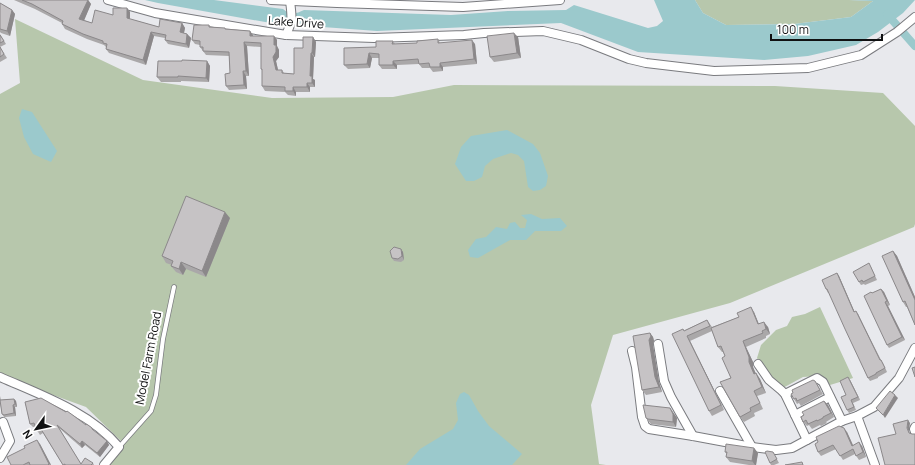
<svg xmlns="http://www.w3.org/2000/svg" width="915" height="465" font-family="Manrope,sans-serif">
<style>
.green{fill:#b7c7ac}
.water{fill:#9bc9cc}
.lines{fill:none;stroke-linecap:round;stroke-linejoin:round}
.canal{stroke:#9bc9cc;stroke-width:8}
.lane-casing{stroke:#7a7b7f;stroke-width:5.5}
.street-casing{stroke:#7a7b7f;stroke-width:10}
.lane{stroke:#fff;stroke-width:4}
.street{stroke:#fff;stroke-width:8}
.wall{fill:#aaa8a9}
.shaded-wall{fill:#8b888a}
.building{fill:#c6c3c5;stroke:#8b888a}
.labels{text-anchor:middle;dominant-baseline:central;stroke-width:4;stroke-linejoin:round;paint-order:stroke}
.street-label{font-size:12px;fill:#101112;stroke:#fff}
</style>
<rect width="100%" height="100%" fill="#e8e9ed"/>
<!-- green -->
<g class="green">
<path d="M695,0h154l24,1 -22,16 -57,7 -68,1 -23,-12z"/>
<path d="M15,19l128,61 129,18 121,-1 61,-12 321,1 108,7 32,33v98l-1,3 -184,76 -117,32 -22,70 8,59 7,1h-502l19,-22 -37,-36 -55,-20 -31,-14v-279l20,-11z"/>
<path d="M820,307l33,71 -23,7 -13,-9 -14,1 -22,12 -13,-11 -11,-20 4,-13 15,-15 11,-4 5,-9 13,-3z"/>
</g>
<!-- water -->
<g class="water">
<path d="M145,0h69l69,9c7,6 13,5 21,1l147,5 57,-4 58,-1 8,-5 74,23 9,-2 6,-5 -9,-21h41l8,13 23,12 68,-1 57,-7 22,-16 -24,-1h66l-12,13 -25,19 -22,13 -48,11 -44,4 -126,-8 -77,-29 -184,8 -68,-5 -22,-4 -5,3 -124,-22z"/>
<path d="M22,109l10,3 25,39 -6,11 -18,-8 -9,-17 -5,-19z"/>
<path d="M507,130l26,14 7,9 8,23 -2,10 -6,4 -7,1 -5,-4 -4,-26 -6,-6 -7,-2 -18,6 -8,7 -3,11 -8,4h-8l-11,-17 6,-17 10,-11z"/>
<path d="M531,214l11,5 18,-1 7,8 -6,5h-26l-9,9h-16l-32,18 -8,-1 -2,-7 8,-11 10,-2 10,-10 11,2 3,-6 5,-1 5,6h5l2,-8 -6,-5z"/>
<path d="M464,392l5,3 9,16 11,15 33,28 -10,11h-106l14,-16 33,-20 5,-9 -2,-17 4,-9z"/>
</g>
<g class="lines">
<!-- canal -->
<path class="canal" d="M887,14l28,32"/>
<defs>
<path id="lane" d="M119,447l32,-36 5,-16 7,-56 11,-52"/>
<g id="street">
<path d="M108,0l47,13 131,22 88,3 90,-3 20,-2 59,-2 38,9 48,19 17,4 68,8 94,-3 53,-13 36,-23 18,-15"/>
<path d="M271,0l66,3 126,4 97,-7"/>
<path d="M286,35c7,-15 6,-18 4,-34"/>
<path d="M658,344l6,37 7,16 22,39"/>
<path d="M632,351l4,16 6,50 3,9 4,3 44,7 59,11 24,3 16,-2 50,-27 15,-5 17,-9 25,-29 16,-30"/>
<path d="M758,364l11,16 12,10 4,4 22,46"/>
<path d="M0,377c41,18 90,35 119,70l-15,18"/>
<path d="M720,391l32,56"/>
<path d="M785,394l32,-16 6,4 19,39"/>
<path d="M795,415l35,-18"/>
<path d="M857,416l18,49"/>
<path d="M915,427l-1,2 1,3"/>
<path d="M0,458l10,-17 -7,-19"/>
</g>
</defs>
<!-- lane casing -->
<use href="#lane" class="lane-casing"/>
<!-- street casing -->
<use href="#street" class="street-casing"/>
<!-- lane -->
<use href="#lane" class="lane"/>
<!-- street -->
<use href="#street" class="street"/>
</g>
<!-- wall -->
<g class="wall">
<path d="M14,0h74l3,4 -7,16 8,3 21,-8 14,-7 3,4v7l29,8 23,-4 3,5 -1,5 3,1 4,4 -2,10 -21,-4 -3,-4v-2l-11,-2 -8,29 -37,-12 -3,-4v-2l-2,-2 -17,-6 -22,-10 -3,-5v-1l-27,-14z"/>
<path d="M0,3l12,7 3,4 -5,22 -9,-3 -1,-1z"/>
<path d="M209,25l2,2 39,4 3,5h21l3,4v6l2,4v7l-3,4 2,9h4l2,3 10,1 9,-26 10,-11 3,5 -1,15h-1l-1,22 2,1v7h-5v5h-14v4l-8,-1 -3,-3 -20,-1 -3,-5v-16l-1,-1v-22l-14,-1 2,30h-3l1,13 -18,1 -3,-4 4,-13 -1,-17 -23,-1 -6,-8v-2l-5,-1 -3,-4z"/>
<path d="M0,34l6,10 -6,3 7,11 -7,4z"/>
<path d="M518,37l3,21 -27,4 -4,-5z"/>
<path d="M438,39l2,4 35,1 2,20 -34,3v4l-10,1 -3,-4h-8l-3,-4 -22,1v4h-15l-3,-4v-7h-7l-2,10 -22,1 -4,-4 32,-18 17,-6 2,3 22,-1z"/>
<path d="M182,61h25l3,5 -1,16 -28,-1v1h-20l-4,-5z"/>
<path d="M230,218l-24,59 -20,-8 -3,6 -7,-3 -5,-6 1,-1 -6,-2 -4,-7z"/>
<path d="M401,249l2,3 1,8 -3,2 -7,-1 -2,-3z"/>
<path d="M893,251l4,5 18,41v28l-8,-18h-1l-3,-5z"/>
<path d="M871,267l6,13 -12,5 -1,-1 -3,1 -2,-3z"/>
<path d="M837,273l2,3 15,35 4,3 23,46 2,3 4,9 -9,5v1l-8,3 -2,-3 -39,-86 -1,1 -2,-4z"/>
<path d="M881,289l3,3 6,13 -2,1 17,34 -16,8 -2,-3 -15,-52z"/>
<path d="M754,312l5,12 9,3 2,7 -4,2v2l-20,9 7,15v5l3,7v-1l4,6 6,14 -9,3 6,13 -9,4 1,3 -11,6 -4,-5 -15,-61 -2,-4h-1l-4,-5 -6,-16 -22,10 34,69 -12,6 -3,-5 -24,-81 22,-10 5,7 27,-10z"/>
<path d="M650,333l3,4 1,4 -1,4 6,37 3,10 -16,3 -4,-5z"/>
<path d="M850,380l10,20 -7,3 3,7 -7,3 -2,-3 -1,-15z"/>
<path d="M815,381l8,13 -22,12 -2,-3 -2,1 -3,-5z"/>
<path d="M0,396l1,4 13,-1 2,2 1,6h-2l1,9 -10,1h-2l-2,-3 -2,-12z"/>
<path d="M824,401l4,4 6,12 -8,5 1,1 -6,3 -1,-1 -8,4 -3,-4 -2,1 -4,-4 1,-7z"/>
<path d="M25,402l61,23 6,3 3,4 12,9 2,4 -9,12 -15,-12 -3,3 -23,-20 22,36 12,-1 1,2h-31l-20,-32 -3,2 -5,-8h-2l-3,-3z"/>
<path d="M670,408l7,10 -1,9 -25,-3 -5,-6z"/>
<path d="M847,432l6,13 9,1 4,11 -7,3 -4,-6 -12,6 -7,-11 -15,7 -3,-4z"/>
<path d="M40,444l11,21h-40z"/>
<path d="M754,448l4,5 -2,12h-7l-19,-3 -4,-5 1,-3 -2,-2z"/>
<path d="M773,452l6,11 -5,2h-3l-1,-2z"/>
</g>
<!-- shaded-wall -->
<g class="shaded-wall">
<path d="M88,0l3,4 -8,19 -4,-4z"/>
<path d="M127,8l3,4v11l-3,-5z"/>
<path d="M12,10l3,4 -5,22 -3,-5z"/>
<path d="M182,23l3,5 -2,9 -3,-5z"/>
<path d="M250,31l3,4v5l-3,-4z"/>
<path d="M151,32l3,4 -8,29 -3,-5z"/>
<path d="M514,33l4,4 3,21 -4,-5z"/>
<path d="M187,34l4,4 -2,10 -3,-4z"/>
<path d="M274,36l3,4v6l2,4v7l-3,4 3,13 -3,-4 -3,-13 1,-12z"/>
<path d="M313,37l3,5 -1,15 -3,-4z"/>
<path d="M472,40l3,4 2,20 -3,-5z"/>
<path d="M244,42l3,4 2,30 -3,-5z"/>
<path d="M311,53l3,4 -1,22 2,1v7l-3,-4 -2,-7z"/>
<path d="M369,53l3,5 -2,10 -3,-4z"/>
<path d="M207,61l3,5 -1,16 -3,-4z"/>
<path d="M393,61l4,4v4l-4,-4z"/>
<path d="M440,63l3,4v4l-3,-4z"/>
<path d="M243,71l3,5 1,13 -3,-4z"/>
<path d="M307,83l3,4v5l-3,-5z"/>
<path d="M293,87l3,5v4l-3,-5z"/>
<path d="M225,212l5,6 -24,59 -4,-6z"/>
<path d="M401,249l2,3 1,8 -2,-4z"/>
<path d="M893,251l4,5 18,41v3z"/>
<path d="M181,262l5,7 -3,6 -4,-6z"/>
<path d="M837,273l2,3 17,39 -2,-3z"/>
<path d="M881,289l3,3 6,13 -3,-4z"/>
<path d="M885,302l3,4 17,34 -3,-3z"/>
<path d="M751,307l3,5 7,18 -3,-6z"/>
<path d="M856,311l2,3 24,50 -2,-4z"/>
<path d="M764,322l4,5 2,7 -4,-5z"/>
<path d="M650,333l3,4 1,4 -1,4 6,37 3,10 -3,-5 -4,-10 -6,-37z"/>
<path d="M687,336l3,5 34,69 -3,-5z"/>
<path d="M743,341l3,6 7,15v5l5,12 -4,-5 -5,-12z"/>
<path d="M756,373l4,6 6,14 -4,-6z"/>
<path d="M848,377l2,3 10,20 -2,-3z"/>
<path d="M895,395l3,3 -13,20 -2,-3z"/>
<path d="M14,399l2,2 1,6 -2,-3z"/>
<path d="M824,401l4,4 6,12 -3,-4z"/>
<path d="M13,405l2,2 1,9 -2,-3z"/>
<path d="M670,408l7,10 -1,9 -3,-5z"/>
<path d="M908,420l2,3 -1,8 2,5 -4,-8z"/>
<path d="M844,428l3,4 8,18 -3,-4z"/>
<path d="M37,440l3,4 11,21 -2,-1z"/>
<path d="M82,441l3,4 -3,3 -2,-4z"/>
<path d="M107,441l2,4 -9,12 -3,-4z"/>
<path d="M859,442l3,4 4,11 -3,-5z"/>
<path d="M754,448l4,5 -2,12h-1l-3,-4z"/>
</g>
<!-- building -->
<g class="building">
<path d="M22,0h66l-9,19 13,4 3,-13 18,5v-7h14v10l32,9 1,-8 22,4 -2,9 7,2 -1,10 -21,-4 1,-5 -15,-3 -8,28 -37,-11 1,-5 -4,-1v-2l-20,-7 -21,-10 1,-3 -31,-17z"/>
<path d="M0,3l12,7 -5,21 -7,-2z"/>
<path d="M194,25h15v2l16,1v1l25,2v5h24v9h2v7l-3,5 3,13h6v3l12,1v-26h9v-11h10l-1,16h-1l-1,23h2v7h-5v4h-14v4h-8v-4l-23,-1v-17h-1v-26l-17,-1 2,29h-3l1,14 -18,1 -1,-12 5,-1 -1,-21 -26,-1v-4h-3v-6l-8,-1z"/>
<path d="M514,33l3,20 -27,4 -3,-21z"/>
<path d="M0,35l4,6 -4,2z"/>
<path d="M438,39v4l34,-3 2,19 -34,4v4h-10l-1,-4 -10,1 -1,-5 -25,2v4h-14v-11l-10,-1 -2,11 -23,1v-17l32,-1v-6h17l-1,3 25,-1v-2z"/>
<path d="M0,47l4,7 -4,3z"/>
<path d="M182,60l25,1 -1,17 -28,-2v1h-21l1,-16h24z"/>
<path d="M186,196l39,16 -23,59 -21,-9 -2,7 -8,-3 2,-5 -11,-5z"/>
<path d="M394,247l7,2 1,7 -4,3 -6,-1 -2,-7z"/>
<path d="M893,251l22,49v25l-10,-24 -2,1 -21,-46z"/>
<path d="M869,263l6,13 -12,6 -1,-2 -3,2 -6,-10z"/>
<path d="M837,273l17,39 2,-1 24,49h1l4,8 -9,5v1l-8,4 -23,-49 -18,-40h-1l-4,-9z"/>
<path d="M881,289l6,12 -2,1 17,35 -15,8 -23,-49 7,-4 1,1z"/>
<path d="M751,307l7,17 6,-2 2,7 -4,2 1,2 -20,8 6,16v5l5,12 2,-1 6,14 -8,4 6,12 -10,5 1,3 -11,6 -20,-35 11,-4 -9,-20 3,-2 -4,-10 -3,1 -7,-19 28,-11 -2,-4z"/>
<path d="M707,320l3,6 -23,10 34,69 -12,6 -37,-77 11,-5 1,2z"/>
<path d="M650,333l1,3 -2,4 6,37 4,10 -17,3 -9,-54z"/>
<path d="M915,367v10l-3,-9z"/>
<path d="M848,377l10,20 -7,3 3,7 -7,3 -6,-13 5,-2 -6,-14z"/>
<path d="M813,380l2,1 5,9 -23,11 -1,-3 -2,1 -3,-5 2,-1 -1,-3z"/>
<path d="M890,391l5,4 -12,20 -7,-7z"/>
<path d="M41,398l25,14 1,-1 7,5 12,9v-1l2,1 4,3v1l15,12 -10,12 -15,-12 -2,3 -23,-19 24,39 4,-6 8,5 -2,2h-26v-1l-2,1 -22,-36 -4,2 -3,-8 -4,1 -5,-22z"/>
<path d="M14,399l1,5 -2,1 1,8 -10,2 -2,-1 -2,-14z"/>
<path d="M824,401l7,12 -8,4v1l-6,3v-1l-9,4 -2,-4 -3,2 -2,-5 3,-2 -2,-3z"/>
<path d="M643,405l27,3 3,6v8l-25,-3 -2,-1z"/>
<path d="M908,420l-1,8 2,5 3,1h3v31h-30l-7,-27 18,-4 -3,-10z"/>
<path d="M839,426l5,2 8,18 7,-4 4,10 -7,4 -3,-7 -13,7 -7,-11 -15,7 -3,-8 3,-2 -2,-5z"/>
<path d="M37,440l12,24 -1,1h-18l-1,-3 -6,3h-12l-4,-8 18,-9 -1,-2z"/>
<path d="M726,444l28,4 -2,13 -26,-4 1,-5h-2z"/>
<path d="M767,451l6,1 4,7 -7,4 -5,-11z"/>
<path d="M802,462l1,3h-18z"/>
</g>
<g class="labels">
<!-- street labels -->
<g class="street-label">
<text transform="translate(296 22) rotate(4)">Lake Drive</text>
<text transform="translate(148 358) rotate(-79)">Model Farm Road</text>
</g>
</g>
<!-- north arrow -->
<g transform="translate(36 429) rotate(237)" stroke="#ffffff" stroke-width="3" paint-order="stroke">
<path d="M0-3L7 15L0 10L-7 15Z" fill="#101112"/>
<text y="-6" font-size="11" font-weight="bold" text-anchor="middle" fill="#101112">N</text>
</g>
<!-- scale -->
<path d="M771 34v6h111v-6" fill="none" stroke="#101112" stroke-width="2"/>
<text x="777" y="34" font-size="12" fill="#101112" stroke="#ffffff" stroke-width="3" paint-order="stroke">100 m</text>
</svg>
